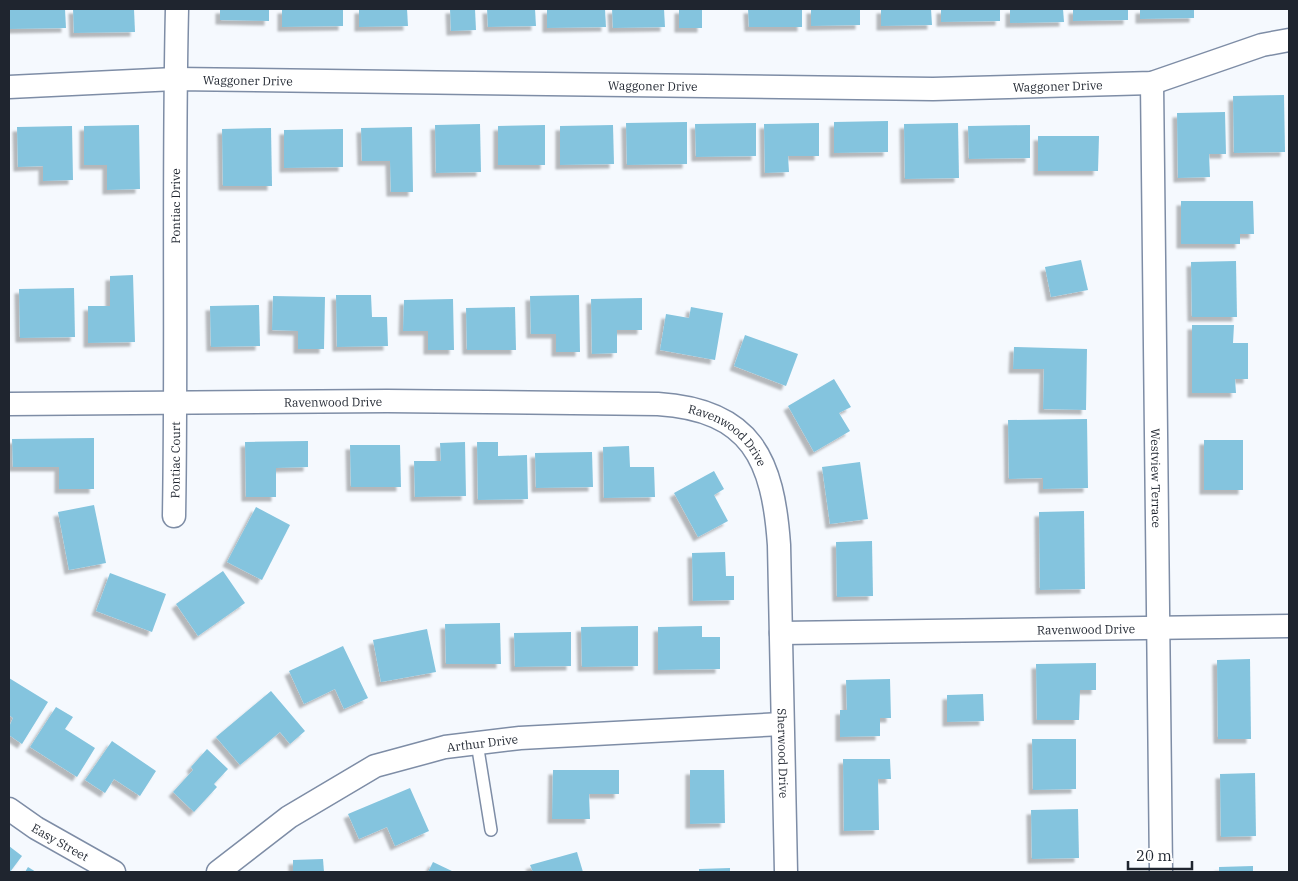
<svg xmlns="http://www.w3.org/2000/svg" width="1298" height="881" font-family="'IBM Plex Serif',serif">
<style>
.building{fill:#84c4de;filter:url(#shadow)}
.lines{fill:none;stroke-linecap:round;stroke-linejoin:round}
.lane-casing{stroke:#7e8da6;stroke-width:14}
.street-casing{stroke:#7e8da6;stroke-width:25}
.lane{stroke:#fff;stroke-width:11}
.street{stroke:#fff;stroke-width:22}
.labels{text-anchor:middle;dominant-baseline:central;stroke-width:4;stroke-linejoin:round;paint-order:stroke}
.street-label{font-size:12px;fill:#1f252f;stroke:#fff}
</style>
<defs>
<filter id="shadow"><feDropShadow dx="-4.5" dy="4.5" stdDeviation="1" flood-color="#0004"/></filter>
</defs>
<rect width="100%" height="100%" fill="#f5f9fe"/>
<!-- building -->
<g class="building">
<path d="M9,9h56l1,19 -57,1z"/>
<path d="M73,9h61l1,23 -61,1z"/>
<path d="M220,9h49v12l-49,-1z"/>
<path d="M282,9h61v17l-61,1z"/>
<path d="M359,9h48l1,17 -49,1z"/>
<path d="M450,9h25l1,21 -25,1z"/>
<path d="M487,9h48l1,17 -48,1z"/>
<path d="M547,9h58l1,18 -59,1z"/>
<path d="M612,9h52l1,18 -52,1z"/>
<rect x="679" y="9" width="23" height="19"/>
<path d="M748,9h54v18h-53z"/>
<path d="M811,9h49v16l-49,1z"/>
<path d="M881,9h50l1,16 -51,1z"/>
<path d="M941,9h59v12l-59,1z"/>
<path d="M1010,9h53l1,13 -54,1z"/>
<path d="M1073,9h55v11l-55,1z"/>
<path d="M1140,9h54v9l-54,1z"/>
<path d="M1284,95l1,57 -51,1 -1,-57z"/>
<path d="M1225,112l1,42h-17l1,23 -32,1 -1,-65z"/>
<path d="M888,121v31l-54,1v-31z"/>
<path d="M687,122v42l-60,1 -1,-42z"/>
<path d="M756,123v33l-60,1 -1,-33z"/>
<path d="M819,123v33h-31l1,16 -24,1 -1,-49z"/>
<path d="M958,123l1,55 -54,1 -1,-55z"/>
<path d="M480,124l1,48 -45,1 -1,-48z"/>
<path d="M139,125l1,64 -33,1v-25h-23v-39z"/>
<path d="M545,125v40h-47v-39z"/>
<path d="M613,125l1,39 -54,1v-39z"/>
<path d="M1030,125v33l-61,1 -1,-33z"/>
<path d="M72,126l1,54 -30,1v-15l-25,1 -1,-40z"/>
<path d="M412,127l1,65h-22l-1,-31h-28l-1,-33z"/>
<path d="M271,128l1,58h-49l-1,-57z"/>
<path d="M343,129v38l-59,1v-38z"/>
<path d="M1038,136h61l-1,35h-60z"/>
<path d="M1181,201h72l1,33h-14v10h-59z"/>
<path d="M1081,260l7,30 -37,7 -6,-30z"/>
<path d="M1236,261l1,56h-45l-1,-55z"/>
<path d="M133,275l2,67 -47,1v-37h22v-30z"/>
<path d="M74,288l1,49 -55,1 -1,-49z"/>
<path d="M336,295h35l1,22h15l1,29 -51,1z"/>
<path d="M579,295l1,57h-24v-18h-25l-1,-38z"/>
<path d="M273,296l52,1 -1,52h-26v-18l-26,-1z"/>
<path d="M642,298v32h-25v23l-25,1 -1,-55z"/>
<path d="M453,299l1,51h-26v-19h-25l1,-31z"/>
<path d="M259,305l1,41 -49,1 -1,-41z"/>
<path d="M515,307l1,43h-49l-1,-42z"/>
<path d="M691,307l32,6 -8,47 -55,-10 6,-36 23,4z"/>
<path d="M1192,325h42l-1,18h15v36h-13l1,14h-44z"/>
<path d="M745,335l53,19 -12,32 -52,-20z"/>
<path d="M1014,347l73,2 -1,61 -43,-1 1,-40h-31z"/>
<path d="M834,379l17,28 -12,6 11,18 -36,21 -26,-46z"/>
<path d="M1087,419l1,69 -45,1v-11l-34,1 -1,-59z"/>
<path d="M94,438v51h-35v-22h-46l-1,-28z"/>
<rect x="1204" y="440" width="39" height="50"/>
<path d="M308,441v26l-32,1v29h-30l-1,-55z"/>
<path d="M465,442l1,54 -51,1 -1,-36h27l-1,-18z"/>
<path d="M477,442h21v14l29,-1 1,44 -50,1z"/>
<path d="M350,445h50l1,42h-50z"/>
<path d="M629,446l1,21h24l1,30 -51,1 -1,-51z"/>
<path d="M592,452l1,35 -57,1 -1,-35z"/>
<path d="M860,462l8,57 -38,5 -8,-57z"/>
<path d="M714,471l10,18 -10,6 14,26 -30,16 -24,-44z"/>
<path d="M94,505l12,58 -37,7 -11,-58z"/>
<path d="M256,507l34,18 -28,55 -35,-18z"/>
<path d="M1084,511l1,78 -45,1 -1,-78z"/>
<path d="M872,541l1,55 -36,1 -1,-55z"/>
<path d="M725,552l1,24h8v24l-41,1 -1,-48z"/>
<path d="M223,571l22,32 -47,33 -22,-32z"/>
<path d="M110,573l56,21 -14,38 -56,-21z"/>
<path d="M500,623l1,41h-55l-1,-40z"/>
<path d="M638,626v40l-56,1 -1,-40z"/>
<path d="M702,626v11h18v32l-62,1v-43z"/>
<path d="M427,629l9,43 -55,10 -8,-42z"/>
<path d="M571,632v34l-56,1 -1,-34z"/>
<path d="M343,646l25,52 -24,11 -9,-20 -31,15 -15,-33z"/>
<path d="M1250,659l1,80h-33l-1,-79z"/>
<path d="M1096,663v27h-16l-1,30h-42l-1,-56z"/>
<path d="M9,678l39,24 -26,42 -13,-9v-8l4,-9 -4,-3z"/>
<path d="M890,679l1,39h-11v18l-40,1v-27h7l-1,-30z"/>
<path d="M271,691l34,40 -15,13 -10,-12 -40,33 -24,-28z"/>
<path d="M983,694l1,27 -37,1v-27z"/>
<path d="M56,707l17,10 -8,12 30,19 -18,29 -47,-30z"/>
<path d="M1032,739h44v50l-43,1z"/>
<path d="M112,741l44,30 -16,25 -26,-17 -9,14 -20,-13z"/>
<path d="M207,749l21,20 -14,15 3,3 -23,25 -21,-20 20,-22 -2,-3z"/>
<path d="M843,759h47l1,20h-13l1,51 -35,1z"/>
<path d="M553,770h66v24h-30l1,25h-38z"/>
<path d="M690,770h34l1,53 -35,1z"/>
<path d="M1255,773l1,63 -35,1 -1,-63z"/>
<path d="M410,788l19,43 -34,15 -8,-19 -28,12 -11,-25z"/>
<path d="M1078,809l1,49 -47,1 -1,-49z"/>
<path d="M9,846l13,10 -12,16h-1z"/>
<path d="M577,852l6,20h-50l-3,-7z"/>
<path d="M323,859l1,13h-31v-12z"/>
<path d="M433,862l21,10h-26z"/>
<path d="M1253,866v6h-34v-5z"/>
<path d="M28,867l8,5h-11z"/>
<path d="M730,868v4h-31v-3z"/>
</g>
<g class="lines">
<defs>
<path id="lane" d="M477,743l14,87"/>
<g id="street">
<path id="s1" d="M1152,83l9,789"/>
<path id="s2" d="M9,87l166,-8 758,10 219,-6 110,-38 27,-5"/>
<path id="s3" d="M9,404l378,-3 271,3c94,6 115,56 121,141l7,327"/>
<path id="s4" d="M174,516c3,-169 -1,-338 3,-507"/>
<path id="s5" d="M781,633l508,-7"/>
<path id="s6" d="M9,809l27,19 78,44"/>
<path id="s7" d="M218,872l71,-55 86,-51 70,-19 75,-9 262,-14"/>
</g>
</defs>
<!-- lane casing -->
<use href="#lane" class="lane-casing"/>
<!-- street casing -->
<use href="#street" class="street-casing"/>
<!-- lane -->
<use href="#lane" class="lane"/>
<!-- street -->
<use href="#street" class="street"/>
</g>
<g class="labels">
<!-- street labels -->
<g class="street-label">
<text stroke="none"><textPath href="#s2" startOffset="239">Waggoner Drive</textPath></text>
<text stroke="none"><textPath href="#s2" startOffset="644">Waggoner Drive</textPath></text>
<text stroke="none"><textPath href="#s2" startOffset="1049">Waggoner Drive</textPath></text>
<text stroke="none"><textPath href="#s4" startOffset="310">Pontiac Drive</textPath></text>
<text stroke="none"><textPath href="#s3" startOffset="324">Ravenwood Drive</textPath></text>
<text stroke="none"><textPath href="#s3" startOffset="729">Ravenwood Drive</textPath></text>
<text stroke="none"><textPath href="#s4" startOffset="56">Pontiac Court</textPath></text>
<text stroke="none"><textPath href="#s1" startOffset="395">Westview Terrace</textPath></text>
<text stroke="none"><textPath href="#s5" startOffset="305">Ravenwood Drive</textPath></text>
<text stroke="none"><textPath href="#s7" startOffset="300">Arthur Drive</textPath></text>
<text stroke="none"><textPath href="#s3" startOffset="1068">Sherwood Drive</textPath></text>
<text stroke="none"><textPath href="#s6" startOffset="61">Easy Street</textPath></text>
</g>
</g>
<!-- border -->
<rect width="1298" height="881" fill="none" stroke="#1f252f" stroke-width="20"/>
<!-- scale -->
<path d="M1128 861v8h64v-8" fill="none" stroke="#1f252f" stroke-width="2.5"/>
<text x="1136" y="861" font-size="15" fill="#1f252f" stroke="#ffffff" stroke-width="4" paint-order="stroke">20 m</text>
</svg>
